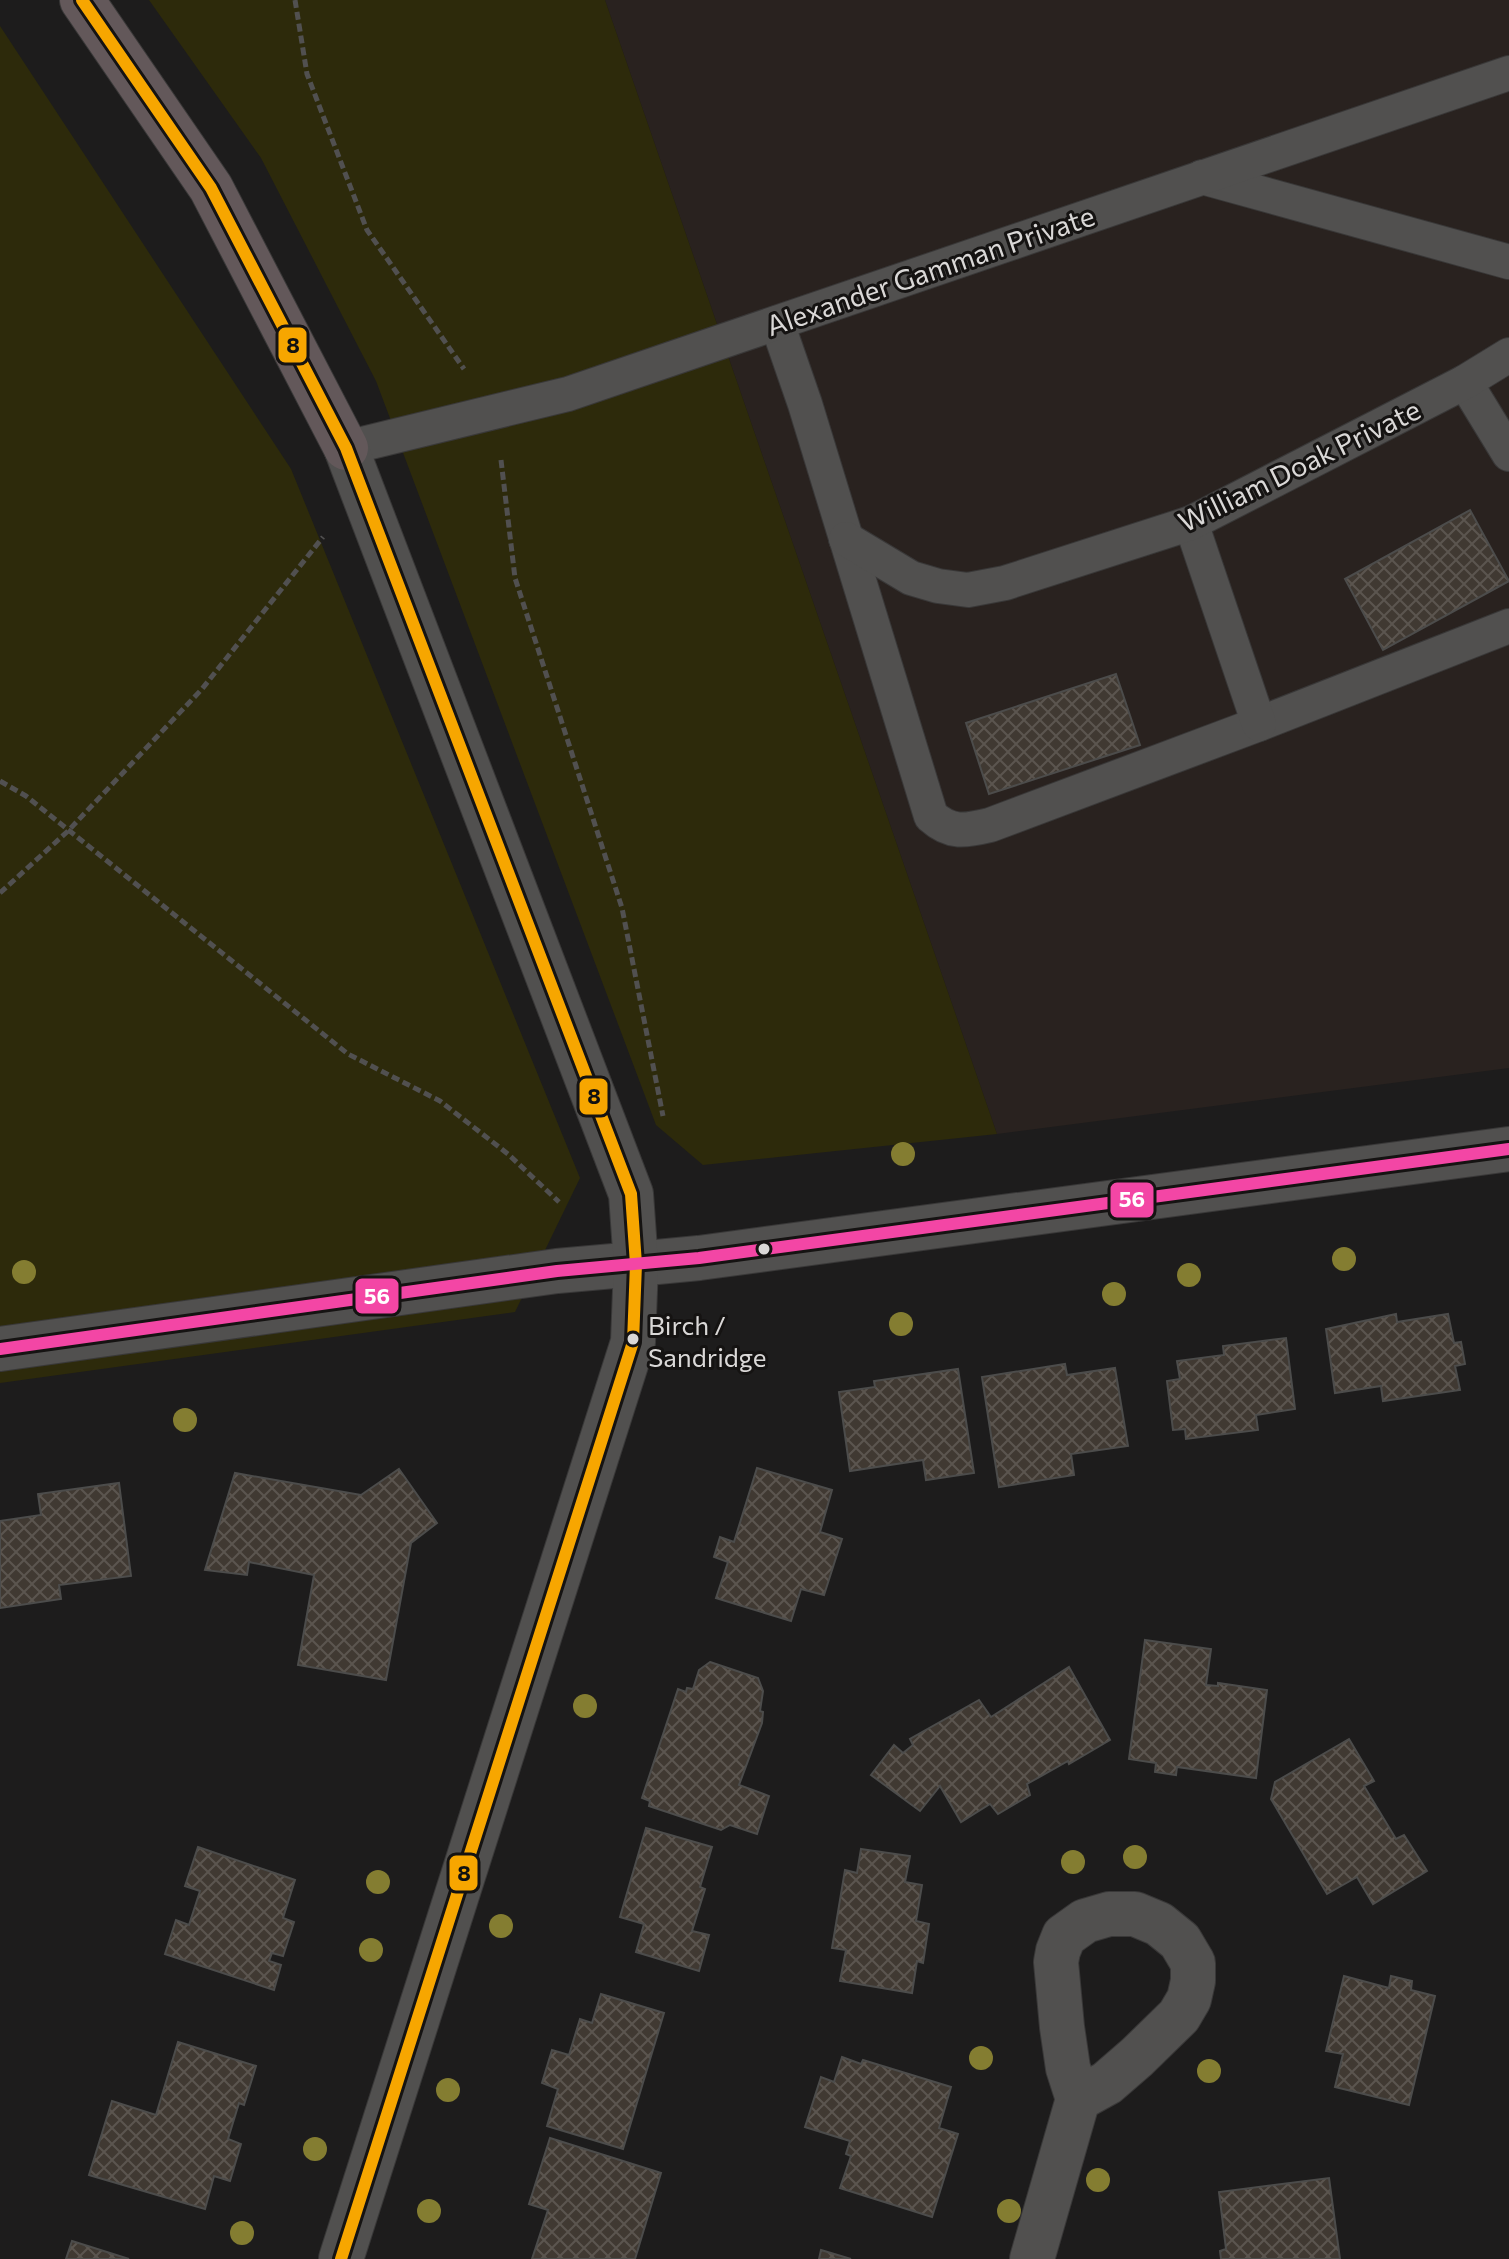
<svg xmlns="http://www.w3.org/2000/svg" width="1509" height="2259" font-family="Commissioner,sans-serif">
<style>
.built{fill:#29221f}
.grass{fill:#2d2a0b}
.building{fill:url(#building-cross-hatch);stroke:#4c4c4b;stroke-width:2}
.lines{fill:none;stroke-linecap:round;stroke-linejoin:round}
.service-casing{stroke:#393838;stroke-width:36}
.minor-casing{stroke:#393838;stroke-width:46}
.tertiary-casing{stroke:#393838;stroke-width:46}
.primary-casing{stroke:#393838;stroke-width:46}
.path{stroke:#515050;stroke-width:5;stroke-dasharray:8 4;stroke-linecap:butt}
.service{stroke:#51504f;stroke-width:34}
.minor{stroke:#51504f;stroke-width:44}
.tertiary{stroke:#51504f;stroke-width:44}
.primary{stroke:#63585a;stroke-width:44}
.bus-1-casing{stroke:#151312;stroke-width:18}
.bus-2-casing{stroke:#151312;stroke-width:18}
.bus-1{stroke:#f7a600;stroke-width:12}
.bus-2{stroke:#f346a5;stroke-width:12}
.tree{fill:#847d31}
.bus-dot{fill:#dad8d7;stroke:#151312;stroke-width:3}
.labels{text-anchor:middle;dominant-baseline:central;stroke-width:6;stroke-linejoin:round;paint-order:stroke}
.bus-label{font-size:26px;fill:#dad8d7;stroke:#151312;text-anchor:start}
.street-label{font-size:28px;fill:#dad8d7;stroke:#151312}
.line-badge{stroke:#151312;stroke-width:3}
.badge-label{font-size:22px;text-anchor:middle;font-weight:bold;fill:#fff}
.pale-badge-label{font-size:22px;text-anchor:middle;font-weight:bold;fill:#111}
</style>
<defs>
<pattern id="building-cross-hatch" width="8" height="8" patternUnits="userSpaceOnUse" patternTransform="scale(2)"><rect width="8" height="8" fill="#403932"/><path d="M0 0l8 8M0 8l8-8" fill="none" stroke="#5b554f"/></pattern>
</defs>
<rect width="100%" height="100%" fill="#1d1c1c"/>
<!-- built -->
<path class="built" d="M605,0h904v1068l-512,66z"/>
<!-- grass -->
<g class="grass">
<path d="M149,0h456l392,1134 -294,31 -47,-40 -280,-744 -115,-223z"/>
<path d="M0,26l291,443 289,709 -65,134 -515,71z"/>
</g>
<!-- building -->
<g class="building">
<path d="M1470,510l39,71 -126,69 -38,-71z"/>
<path d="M1116,674l24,71 -151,49 -23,-71z"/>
<path d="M1396,1314l1,8 51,-8 6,29 7,-1 4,22 -10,2 5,24 -77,11 -2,-15 -46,7 -9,-64z"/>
<path d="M1286,1338l9,71 -39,6 2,15 -72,9 -1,-10 -12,1 -6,-49 13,-2 -3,-18 47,-6 -1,-9z"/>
<path d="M1065,1364l2,11 48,-7 13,78 -57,8 3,21 -75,12 -17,-110z"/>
<path d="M958,1369l16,104 -48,7 -3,-20 -73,11 -11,-79 36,-5 -1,-6z"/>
<path d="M757,1468l75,22 -12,42 22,7 -18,56 -23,-6 -10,32 -75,-23 12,-36 -14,-5 6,-20 14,5z"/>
<path d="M399,1469l38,54 -26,20 -25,137 -88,-15 16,-90 -65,-13 -2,13 -42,-5 30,-97 126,22z"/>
<path d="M119,1483l12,93 -72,9 2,14 -61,9v-87l41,-6 -3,-21z"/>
<path d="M1145,1640l66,9 -5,36 12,1v-3l49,7 -11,88 -79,-11 -1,8 -21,-3 1,-9 -27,-4z"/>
<path d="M710,1662l48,16 5,13 -3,20 3,1 -1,11 -23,62 30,11 -12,38 -27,-9 -9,5 -72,-24 1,-5 -8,-3 36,-109 8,3 1,-4 6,1 6,-19z"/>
<path d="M1069,1667l41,73 -41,24 -1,-3 -41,23 3,11 -32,19 -8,-10 -29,18 -21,-36 -20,25 -49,-36 23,-30 9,8 10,-8 -3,-6 69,-39 12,17z"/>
<path d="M1349,1739l25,42 -10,5 32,53 8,-4 23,36 -54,33 -16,-27 -30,17 -56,-95 4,-17z"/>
<path d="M646,1828l66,19 -12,40 5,2 -13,42 17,4 -10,36 -63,-19 8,-28 -24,-7z"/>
<path d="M198,1847l97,33 -12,38 11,4 -11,34 -11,-3 -3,8 12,4 -7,25 -109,-36 11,-34 13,5 11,-34 -15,-5z"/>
<path d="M861,1849l49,7 -5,26 17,3 -6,36 13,3 -6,39 -6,-2 -5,32 -72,-12 6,-31 -14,-2 13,-78 12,3z"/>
<path d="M1344,1976l45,12 2,-12 21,5 -1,9 24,6 -26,109 -74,-18 8,-33 -17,-3z"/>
<path d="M601,1994l63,19 -41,136 -76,-23 11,-37 -16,-6 10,-33 17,5 11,-36 12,4z"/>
<path d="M178,2042l78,24 -12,39 -5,-2 -11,36 13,5 -11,37 -16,-5 -9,33 -116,-34 23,-74 44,14z"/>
<path d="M842,2057l19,7 2,-4 88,27 -12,41 19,6 -26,83 -92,-29 11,-32 -5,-2 4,-13 -45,-14 16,-50 13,5z"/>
<path d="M550,2138l111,35 -26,86h-103l16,-49 -19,-6z"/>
<path d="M1329,2178l11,81h-119l-1,-8 6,-2 -7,-57z"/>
<path d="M72,2241l57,18h-63z"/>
<path d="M821,2250l30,9h-32z"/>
</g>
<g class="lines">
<defs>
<g id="service">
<path d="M1202,177l307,85"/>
<path d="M777,323l28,81 126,412c20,18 34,15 59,9l269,-101 250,-98"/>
<path d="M1465,382l44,72"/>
<path d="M346,448l222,-54 941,-321"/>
<path d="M1191,523l68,201"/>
<path d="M846,539l65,39 27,8 30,4 37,-7 186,-60 274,-141 44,-27"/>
</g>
<g id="minor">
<path d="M0,1349l557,-78 79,-7"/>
<path d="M1032,2259l46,-160 -10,-31 -6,-41 -6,-65 2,-11 6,-15 21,-15 24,-7h26l24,10 21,17 13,22v18l-4,18 -10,17 -42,41 -30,26 -29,16"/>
</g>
<g id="tertiary">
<path d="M636,1264l63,-6 810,-109"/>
<path d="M341,2259l292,-917 3,-78 -5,-70 -285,-746"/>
</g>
<path id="primary" d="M82,0l129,188 135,260"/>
</defs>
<!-- service casing -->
<use href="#service" class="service-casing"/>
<!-- minor casing -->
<use href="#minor" class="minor-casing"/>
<!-- tertiary casing -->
<use href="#tertiary" class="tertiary-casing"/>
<!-- primary casing -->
<use href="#primary" class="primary-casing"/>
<!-- path -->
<g class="path">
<path d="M295,0l12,74 60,156 97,139"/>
<path d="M501,460l14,118 107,330 41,208"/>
<path d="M0,781l26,15 322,258 92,47 68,53 51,48"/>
<path d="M0,893l68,-62 134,-142 121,-152"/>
</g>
<!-- service -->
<use href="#service" class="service"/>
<!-- minor -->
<use href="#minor" class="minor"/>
<!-- tertiary -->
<use href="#tertiary" class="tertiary"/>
<!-- primary -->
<use href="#primary" class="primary"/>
<defs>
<path id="bus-1" d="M82,0l129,188 135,260 285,746 5,70 -3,78 -292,917"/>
<path id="bus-2" d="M0,1349l557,-78 142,-13 810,-109"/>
</defs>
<!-- bus-1 casing -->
<use href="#bus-1" class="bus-1-casing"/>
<!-- bus-2 casing -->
<use href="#bus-2" class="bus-2-casing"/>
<!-- bus-1 -->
<use href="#bus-1" class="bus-1"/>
<!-- bus-2 -->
<use href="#bus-2" class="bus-2"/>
</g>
<!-- trees -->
<g class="tree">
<circle cx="903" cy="1154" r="12"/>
<circle cx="1344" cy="1259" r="12"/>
<circle cx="24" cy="1272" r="12"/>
<circle cx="1189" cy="1275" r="12"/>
<circle cx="1114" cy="1294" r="12"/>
<circle cx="901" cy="1324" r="12"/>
<circle cx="185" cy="1420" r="12"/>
<circle cx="585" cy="1706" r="12"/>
<circle cx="1135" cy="1857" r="12"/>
<circle cx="1073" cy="1862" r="12"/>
<circle cx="378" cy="1882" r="12"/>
<circle cx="501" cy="1926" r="12"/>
<circle cx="371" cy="1950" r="12"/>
<circle cx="981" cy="2058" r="12"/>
<circle cx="1209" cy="2071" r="12"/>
<circle cx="448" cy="2090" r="12"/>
<circle cx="315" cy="2149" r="12"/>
<circle cx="1098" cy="2180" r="12"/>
<circle cx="429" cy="2211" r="12"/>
<circle cx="1009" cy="2211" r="12"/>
<circle cx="242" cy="2233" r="12"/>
</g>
<!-- markers -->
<g class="bus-dot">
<circle cx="764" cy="1249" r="7"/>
<circle cx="633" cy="1339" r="7"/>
</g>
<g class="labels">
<!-- bus labels -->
<g class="bus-label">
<text x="648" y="1324">Birch /<tspan x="648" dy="32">Sandridge</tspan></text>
</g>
<!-- street labels -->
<g class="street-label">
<text transform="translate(930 270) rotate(-19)">Alexander Gamman Private</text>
<text transform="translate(1299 465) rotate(-26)">William Doak Private</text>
</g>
</g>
<g class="line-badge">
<rect x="277" y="326" width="31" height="38" rx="8" fill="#f7a600"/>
<rect x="578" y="1077" width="31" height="39" rx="8" fill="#f7a600"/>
<rect x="1109" y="1181" width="46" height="38" rx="8" fill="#f346a5"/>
<rect x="354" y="1277" width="46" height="38" rx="8" fill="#f346a5"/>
<rect x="448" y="1854" width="31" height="38" rx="8" fill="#f7a600"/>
</g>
<g class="badge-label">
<text x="1132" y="1207">56</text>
<text x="377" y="1304">56</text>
</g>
<g class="pale-badge-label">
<text x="293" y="353">8</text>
<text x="594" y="1104">8</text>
<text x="464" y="1881">8</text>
</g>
</svg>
